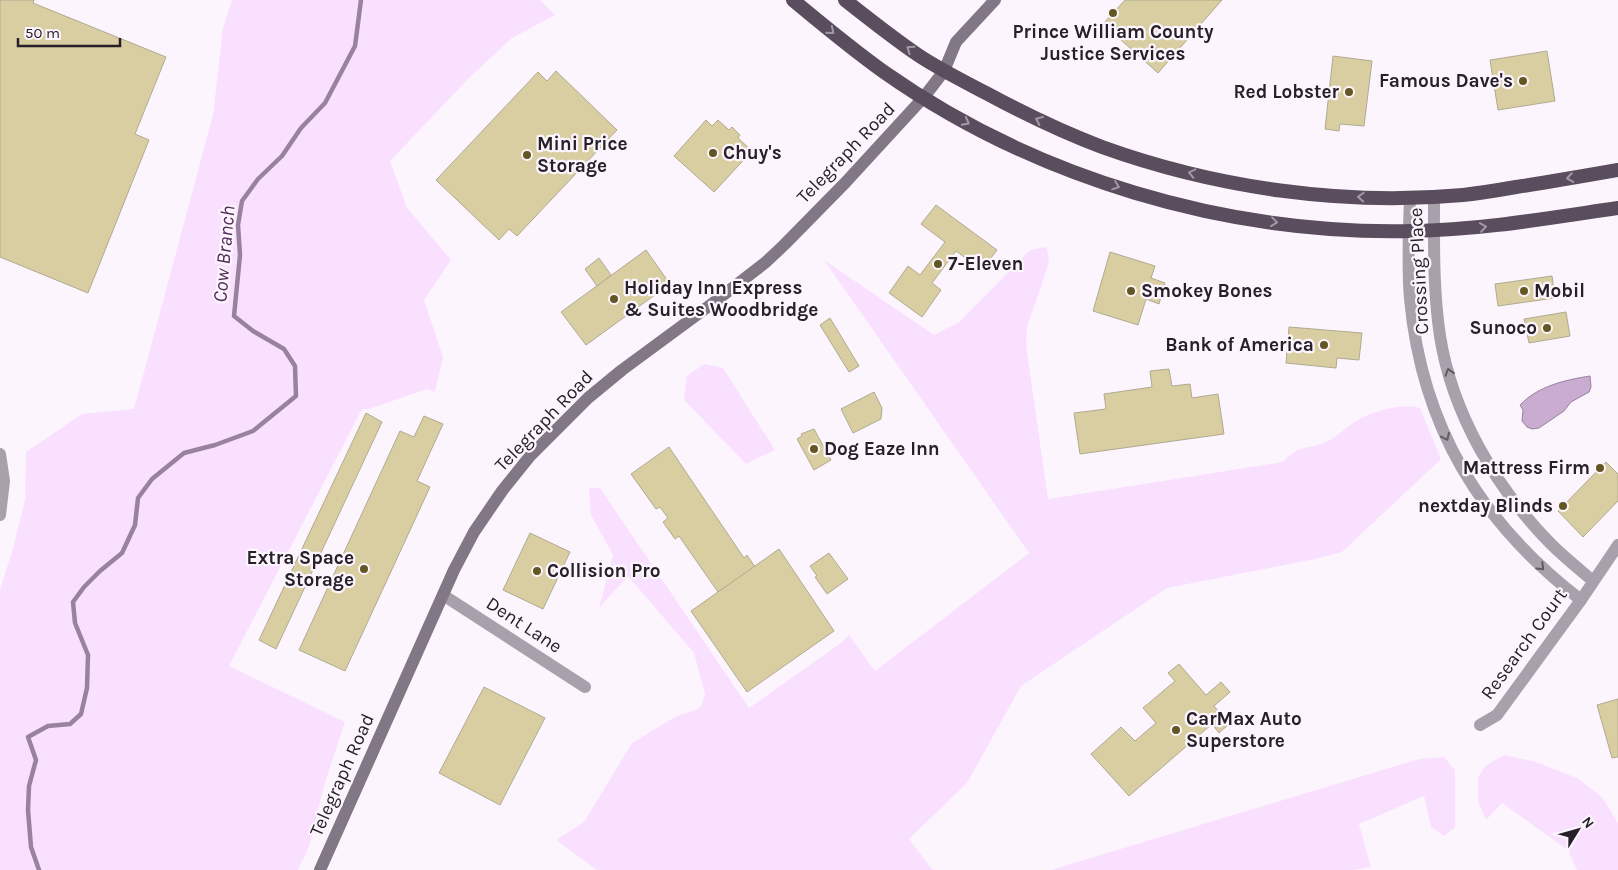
<svg xmlns="http://www.w3.org/2000/svg" width="1618" height="870" font-family="Karla,sans-serif">
<style>
.green{fill:#f9e0ff}
.water{fill:#c9acd0;stroke:#98829e}
.lines{fill:none;stroke-linecap:round;stroke-linejoin:round}
.stream{stroke:#98829e;stroke-width:4.5}
.building{fill:#d9cea1;stroke:#b0aa91}
.minor{stroke:#a8a0aa;stroke-width:12}
.tertiary{stroke:#a8a0aa;stroke-width:12}
.secondary{stroke:#827784;stroke-width:12}
.trunk{stroke:#5a4d5e;stroke-width:14}
.oneway{stroke:#a399a6}
.oneway2{stroke:#615a62}
.poi-dot{fill:#635623;stroke:#fdf5fe;stroke-width:2}
.labels{text-anchor:middle;dominant-baseline:central;stroke-width:4.5;stroke-linejoin:round;paint-order:stroke}
.poi-label{font-size:19px;font-weight:bold;fill:#272028;stroke:#fdf5fe;text-anchor:start}
.street-label{font-size:19px;fill:#272028;stroke:#fdf5fe}
.water-label{font-size:20px;font-style:italic;fill:#532c5b;stroke:#fdf5fe}
</style>
<rect width="100%" height="100%" fill="#fdf5fe"/>
<!-- green -->
<g class="green">
<path d="M232,0h308l15,15 -43,23 -43,40 -79,83 17,47 44,52 -27,40 19,57 -8,35 -8,-3 -58,20h-7l-133,257 116,56 -22,67 -13,55 -12,26h-298v-280l14,-45 11,-46 1,-47 56,-38 52,-5 79,-294 10,-87z"/>
<path d="M1047,247l2,16 -22,64 -1,18 22,154 235,-37c19,-20 24,-11 45,-21 10,-5 16,-12 25,-18 16,-11 48,-20 67,-15l21,51 -99,93 -27,7 -148,29 -146,98 -54,97 -58,56 22,29 4,2h-338l-41,-30 28,-18 48,-79 43,-26 25,-9 5,-14 -11,-41 -66,-77 -29,32 14,-53 -22,-40 -2,-27h11l149,220 92,-65 8,-8 26,36 154,-118 -205,-293 110,75 25,-13 71,-72z"/>
<path d="M704,364l19,4 52,82 -29,14 -62,-64 3,-24z"/>
<path d="M1505,755l31,7 41,16 25,19 16,26v47h-41l-9,-20 -66,-47 -16,17 -8,-18v-25l8,-12z"/>
<path d="M1444,757l11,13v57l-11,9 -13,-9 -7,-31 -65,28 12,43 -18,3h-302l368,-111z"/>
</g>
<!-- water -->
<path class="water" d="M1590,376l1,11 -2,5 -18,10 -7,9 -25,17 -7,1 -5,-2 -5,-6 1,-11 -3,-5c18,-19 45,-25 70,-29z"/>
<g class="lines">
<!-- stream -->
<path class="stream" d="M39,870l-8,-23 -3,-37 1,-24 7,-26 -8,-23 20,-11 22,-2 11,-10 6,-26 1,-33 -13,-32 -2,-21 11,-15 16,-16 22,-18 13,-28 3,-27 14,-19 32,-26 31,-8 38,-14 43,-35 -1,-30 -11,-17 -31,-18 -19,-15 6,-61 -2,-30 4,-24 16,-22 24,-23 19,-28 24,-25 30,-57 6,-46"/>
</g>
<!-- building -->
<g class="building">
<path d="M0,0h34l-1,3 133,54 -31,77 14,6 -61,153 -88,-36z"/>
<path d="M1125,0h97l-64,73 -55,-49z"/>
<path d="M1547,51l8,50 -57,9 -8,-50z"/>
<path d="M1333,56l39,5 -8,65 -24,-2 -1,7 -14,-2z"/>
<path d="M556,71l61,59 -100,106 -8,-7 -10,11 -63,-60 102,-108 9,9z"/>
<path d="M706,120l6,6 6,-6 11,10 3,-3 8,8 -2,3 14,13 -38,41 -40,-36z"/>
<path d="M936,205l61,45 -15,20 -26,-19 -24,32 9,7 -19,27 -33,-24 19,-27 12,9 25,-33 -24,-18z"/>
<path d="M646,250l24,34 -84,61 -25,-33z"/>
<path d="M1110,252l45,14 -4,12 14,5 -6,21 -13,-5 -8,26 -45,-14z"/>
<path d="M599,258l12,17 -14,11 -12,-17z"/>
<path d="M1552,276l3,22 -57,8 -3,-22z"/>
<path d="M1566,312l4,24 -41,7 -5,-24z"/>
<path d="M830,318l29,48 -10,6 -29,-47z"/>
<path d="M1289,327l73,6 -3,27 -22,-2 -1,10 -50,-5z"/>
<path d="M1169,369l3,17 18,-2 2,14 26,-4 6,40 -144,20 -6,-41 32,-4 -2,-15 48,-7 -2,-16z"/>
<path d="M874,392l8,16 -1,11 -28,14 -12,-24z"/>
<path d="M366,413l16,9 -106,227 -17,-9z"/>
<path d="M424,416l19,8 -26,57 13,6 -85,184 -46,-21 101,-219 14,6z"/>
<path d="M814,429l17,31 -17,10 -17,-31 5,-3 -1,-2z"/>
<path d="M669,447l75,111 3,-3 8,12 -37,25 -39,-56 -4,3 -12,-17 5,-4 -8,-11 -4,2 -25,-35z"/>
<path d="M1606,462l12,12v27l-35,36 -25,-26z"/>
<path d="M530,533l40,19 -27,57 -40,-19z"/>
<path d="M779,549l55,82 -87,61 -56,-81z"/>
<path d="M829,553l19,26 -21,15 -12,-17 2,-1 -7,-10z"/>
<path d="M1179,664l27,31 15,-13 9,10 -16,14 15,18 -10,9 -7,-9 -83,72 -38,-42 30,-27 14,14 21,-18 -13,-15 32,-27 -7,-8z"/>
<path d="M484,687l61,31 -45,87 -61,-32z"/>
<path d="M1618,699v58l-6,1 -15,-53z"/>
</g>
<g class="lines">
<!-- minor -->
<g class="minor">
<path d="M1434,196c0,47 -1,94 6,140 12,77 56,152 110,207 14,14 29,26 43,38"/>
<path d="M1410,197c-1,34 -3,68 0,102 12,128 70,223 171,301"/>
<path d="M443,595l142,92"/>
<path d="M1480,725l17,-10 84,-115 37,-55"/>
</g>
<!-- tertiary -->
<path class="tertiary" d="M0,454l4,27 -4,34"/>
<!-- secondary -->
<path class="secondary" d="M320,870l134,-300 20,-38 28,-41 28,-35 58,-58 34,-28 91,-67 53,-41 18,-17 61,-62 79,-86 20,-26 12,-29 39,-42"/>
<!-- trunk -->
<g class="trunk">
<path d="M793,0c30,25 59,49 91,72 151,106 342,163 527,159 70,-1 138,-13 207,-23"/>
<path d="M845,0c24,19 48,38 73,55 21,14 45,26 68,38 37,20 76,39 116,54 114,41 241,59 361,48 18,-2 36,-5 53,-8 34,-5 68,-11 102,-17"/>
</g>
</g>
<!-- one-way arrows -->
<defs><path id="oneway-chevron" d="M-2-3.5L2.5 0L-2 3.5" fill="none" stroke-width="1.6" stroke-linecap="round" stroke-linejoin="round" transform="scale(1.25)"/></defs>
<g class="oneway">
<use href="#oneway-chevron" transform="translate(831 31) rotate(39)"/>
<use href="#oneway-chevron" transform="translate(910 49) rotate(-145)"/>
<use href="#oneway-chevron" transform="translate(1039 120) rotate(-155)"/>
<use href="#oneway-chevron" transform="translate(966 122) rotate(28)"/>
<use href="#oneway-chevron" transform="translate(1192 173) rotate(-167)"/>
<use href="#oneway-chevron" transform="translate(1570 178) rotate(171)"/>
<use href="#oneway-chevron" transform="translate(1116 186) rotate(19)"/>
<use href="#oneway-chevron" transform="translate(1361 197) rotate(-177)"/>
<use href="#oneway-chevron" transform="translate(1274 222) rotate(7)"/>
<use href="#oneway-chevron" transform="translate(1483 227) rotate(-8)"/>
</g>
<g class="oneway2">
<use href="#oneway-chevron" transform="translate(1449 372) rotate(-107)"/>
<use href="#oneway-chevron" transform="translate(1446 437) rotate(65)"/>
<use href="#oneway-chevron" transform="translate(1541 567) rotate(44)"/>
</g>
<!-- markers -->
<g class="poi-dot">
<circle cx="1113" cy="13" r="5"/>
<circle cx="1523" cy="81" r="5"/>
<circle cx="1349" cy="92" r="5"/>
<circle cx="713" cy="153" r="5"/>
<circle cx="527" cy="155" r="5"/>
<circle cx="938" cy="264" r="5"/>
<circle cx="1131" cy="291" r="5"/>
<circle cx="1524" cy="291" r="5"/>
<circle cx="614" cy="299" r="5"/>
<circle cx="1547" cy="328" r="5"/>
<circle cx="1324" cy="345" r="5"/>
<circle cx="814" cy="449" r="5"/>
<circle cx="1600" cy="468" r="5"/>
<circle cx="1563" cy="506" r="5"/>
<circle cx="364" cy="569" r="5"/>
<circle cx="537" cy="571" r="5"/>
<circle cx="1176" cy="730" r="5"/>
</g>
<g class="labels">
<!-- poi labels -->
<g class="poi-label">
<text x="1113" y="32" text-anchor="middle">Prince William County<tspan x="1113" dy="22">Justice Services</tspan></text>
<text x="1513" y="81" text-anchor="end">Famous Dave's</text>
<text x="1339" y="92" text-anchor="end">Red Lobster</text>
<text x="537" y="144">Mini Price<tspan x="537" dy="22">Storage</tspan></text>
<text x="723" y="153">Chuy's</text>
<text x="948" y="264">7-Eleven</text>
<text x="624" y="288">Holiday Inn Express<tspan x="624" dy="22">&amp; Suites Woodbridge</tspan></text>
<text x="1141" y="291">Smokey Bones</text>
<text x="1534" y="291">Mobil</text>
<text x="1537" y="328" text-anchor="end">Sunoco</text>
<text x="1314" y="345" text-anchor="end">Bank of America</text>
<text x="824" y="449">Dog Eaze Inn</text>
<text x="1590" y="468" text-anchor="end">Mattress Firm</text>
<text x="1553" y="506" text-anchor="end">nextday Blinds</text>
<text x="354" y="558" text-anchor="end">Extra Space<tspan x="354" dy="22">Storage</tspan></text>
<text x="547" y="571">Collision Pro</text>
<text x="1186" y="719">CarMax Auto<tspan x="1186" dy="22">Superstore</tspan></text>
</g>
<!-- street labels -->
<g class="street-label">
<text transform="translate(846 153) rotate(-46)">Telegraph Road</text>
<text transform="translate(1419 271) rotate(-93)">Crossing Place</text>
<text transform="translate(544 421) rotate(-46)">Telegraph Road</text>
<text transform="translate(524 625) rotate(33)">Dent Lane</text>
<text transform="translate(1524 644) rotate(-54)">Research Court</text>
<text transform="translate(342 775) rotate(-66)">Telegraph Road</text>
</g>
<!-- water labels -->
<g class="water-label">
<text transform="translate(224 254) rotate(-85)">Cow Branch</text>
</g>
</g>
<!-- north arrow -->
<g transform="translate(1578 830) rotate(53)" stroke="#fdf5fe" stroke-width="4" paint-order="stroke">
<path d="M0-4L9 19L0 12L-9 19Z" fill="#272028"/>
<text y="-8" font-size="14" font-weight="bold" text-anchor="middle" fill="#272028">N</text>
</g>
<!-- scale -->
<path d="M18 38v8h102v-8" fill="none" stroke="#272028" stroke-width="2.5"/>
<text x="25" y="38" font-size="15" fill="#272028" stroke="#fdf5fe" stroke-width="4" paint-order="stroke">50 m</text>
</svg>
